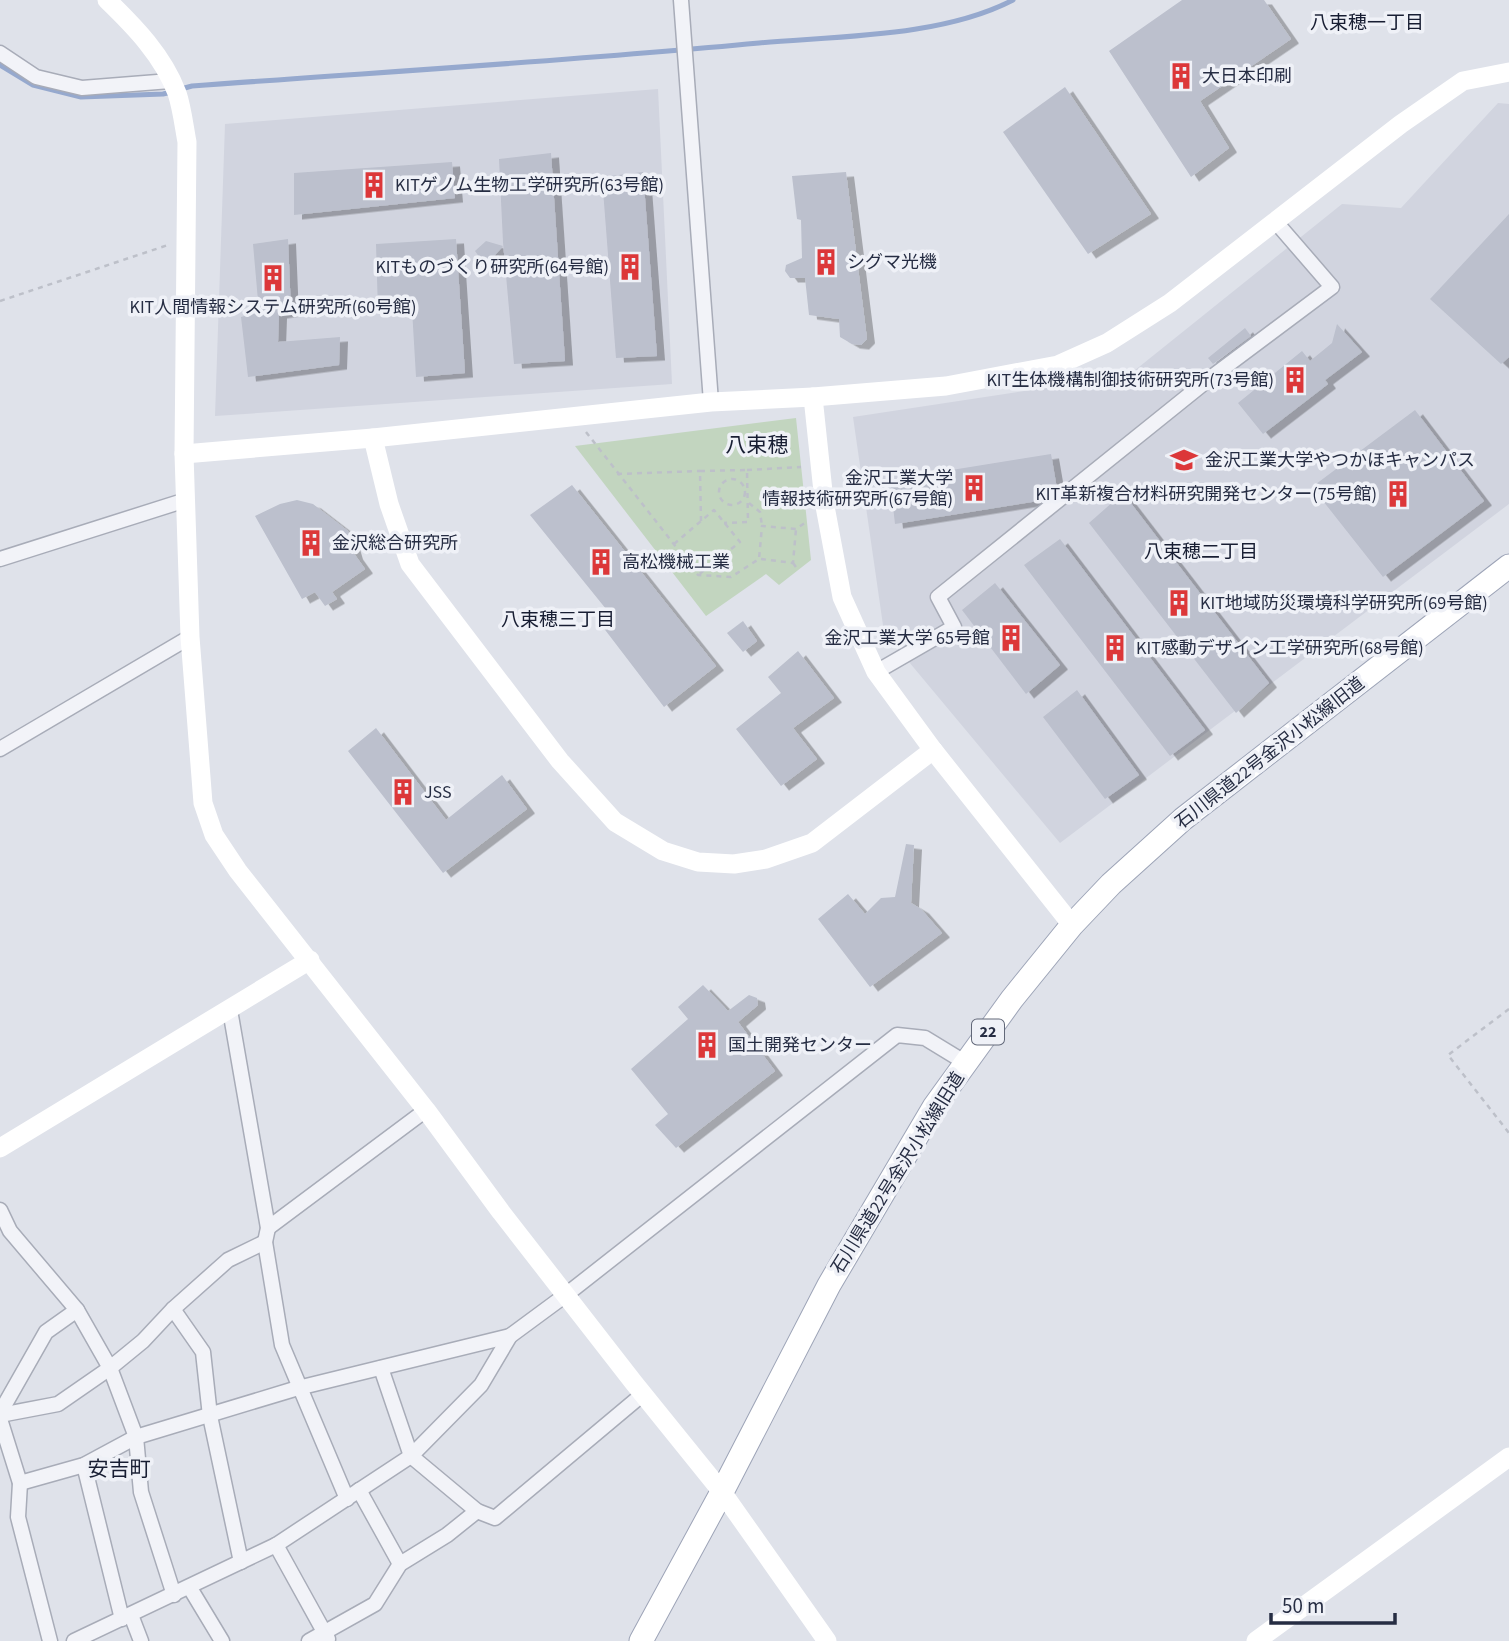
<svg xmlns="http://www.w3.org/2000/svg" width="1509" height="1641" font-family="'Source Sans 3','Noto Sans JP',sans-serif">
<style>
.built{fill:#d1d4df}
.green{fill:#c2d5bf}
.lines{fill:none;stroke-linecap:round;stroke-linejoin:round}
.stream{stroke:#96a9ce;stroke-width:5}
.building{fill:#bcc0cd;filter:url(#shadow)}
.street-casing{stroke:#a8acb8;stroke-width:17}
.primary-casing{stroke:#9da4b7;stroke-width:25}
.path{stroke:#bdc0c9;stroke-width:2.5;stroke-dasharray:5 5;stroke-linecap:butt}
.street{stroke:#f2f3f8;stroke-width:14}
.secondary{stroke:#fff;stroke-width:19}
.primary{stroke:#fff;stroke-width:23}
.labels{text-anchor:middle;dominant-baseline:central;stroke-width:7;stroke-linejoin:round;paint-order:stroke}
.shield{fill:#eff1f7;stroke:#626879;stroke-width:2}
.shield-label{font-size:16px;font-weight:bold;fill:#262d43}
.poi-label{font-size:18px;fill:#262d43;stroke:#eff1f7;text-anchor:start}
.street-label{font-size:18px;fill:#262d43;stroke:#eff1f7}
.neighbourhood-label{font-size:19px;fill:#181e33;stroke:#eff1f7}
.quarter-label{font-size:21px;fill:#181e33;stroke:#eff1f7}
</style>
<defs>
<filter id="shadow"><feDropShadow dx="8" dy="4.5" stdDeviation="0" flood-color="#0004"/></filter>
</defs>
<rect width="100%" height="100%" fill="#dfe2ea"/>
<!-- built -->
<g class="built">
<path d="M658,89l14,295 -457,32 10,-292z"/>
<path d="M1498,103l11,1v400l-449,339 -176,-211 -31,-215 276,-42 213,-171 59,4z"/>
</g>
<!-- green -->
<path class="green" d="M796,418l15,142 -32,25 -13,-11 -60,42 -131,-170z"/>
<g class="lines">
<!-- stream -->
<g class="stream">
<path d="M0,65l33,20 48,12 82,-3 9,-2"/>
<path d="M181,89l11,-3c189,-14 378,-25 567,-43 80,-7 183,-6 254,-43"/>
</g>
</g>
<!-- building -->
<g class="building">
<path d="M1182,0h82l27,39 -91,62 29,47 -38,29 -82,-126z"/>
<path d="M1065,87l86,127 -63,40 -85,-122z"/>
<path d="M551,153l14,208 -51,3 -11,-122 -4,-83z"/>
<path d="M452,162l3,36 -161,17v-42z"/>
<path d="M643,172l14,184 -41,2 -14,-181z"/>
<path d="M846,172l21,167 -6,6 -9,-1 -12,-7 -1,-18 -30,-4 -4,-37h-15l-5,-7 1,-6 16,-7 -1,-38 -4,-1 -5,-43z"/>
<path d="M1509,214v143l-8,7 -71,-65z"/>
<path d="M288,239l3,73 -12,2 -1,28 62,-5 -1,28 -91,12 -7,-60 18,-5 -6,-68z"/>
<path d="M456,239l9,134 -49,4 -4,-68 -34,2 -2,-67z"/>
<path d="M486,241l17,5 -14,16 -7,-1 -7,-10z"/>
<path d="M1337,324l25,28 -37,28 3,4 -65,50 -25,-31 64,-52 8,10 22,-18z"/>
<path d="M1245,328l6,8 -38,28 -5,-6z"/>
<path d="M1415,410l69,91 -101,76 -71,-90z"/>
<path d="M1051,454l6,35 -13,11 -149,24 -5,-44z"/>
<path d="M572,485l144,181 -52,41 -68,-89 10,-9 -76,-94z"/>
<path d="M1123,493l146,190 -33,30 -147,-190z"/>
<path d="M297,500l16,4 35,27 7,24 10,14 -33,23 5,7 -12,7 -10,-14 -13,7 -47,-83 25,-12z"/>
<path d="M1060,539l145,191 -35,26 -146,-191z"/>
<path d="M995,583l65,82 -34,29 -64,-84z"/>
<path d="M743,621l14,20 -14,11 -16,-19z"/>
<path d="M798,651l36,47 -41,30 24,31 -36,27 -45,-57 45,-36 -13,-16z"/>
<path d="M1077,690l62,85 -34,24 -62,-82z"/>
<path d="M376,728l70,92 56,-45 25,34 -84,64 -95,-122z"/>
<path d="M906,844l8,1 -3,58 10,6 21,24 -72,54 -52,-68 30,-25 17,20 16,-16 14,-1z"/>
<path d="M703,985l25,26 21,-16 8,3 1,7 -20,17 37,49 -99,77 -21,-23 13,-11 -37,-45 57,-50 -10,-12z"/>
</g>
<g class="lines">
<defs>
<g id="street">
<path d="M681,0l30,402"/>
<path d="M0,53l36,24 46,11 88,-7"/>
<path d="M0,559l186,-59"/>
<path d="M876,672l78,-45 -16,-30 271,-218 123,-92 -57,-66"/>
<path d="M0,749l190,-112"/>
<path d="M230,1010l38,218 -3,14 17,103 65,154"/>
<path d="M0,1210l10,21 67,79 33,58 26,69 5,55 33,103"/>
<path d="M268,1228l158,-118"/>
<path d="M173,1309l30,43 7,64 31,146"/>
<path d="M381,1368l30,88 66,55"/>
<path d="M0,1413l46,-81 31,-22"/>
<path d="M0,1415l58,-11 52,-36 33,-27 30,-32 55,-49 37,-18"/>
<path d="M0,1419l20,64 -2,34 32,124"/>
<path d="M84,1465l38,154"/>
<path d="M20,1483l64,-18 52,-28 162,-49 212,-52"/>
<path d="M359,1490l41,74"/>
<path d="M276,1545l52,94"/>
<path d="M190,1588l32,53"/>
<path d="M131,1615l10,26"/>
<path d="M74,1641l202,-96 135,-89 70,-71 29,-49 57,-42 330,-259 28,3 41,25"/>
<path d="M309,1641l66,-37 25,-40 47,-29 30,-24 18,7 148,-124"/>
</g>
<path id="primary" d="M641,1641l81,-149 107,-207 105,-178 78,-108 60,-74 39,-41 72,-65 326,-253"/>
</defs>
<!-- street casing -->
<use href="#street" class="street-casing"/>
<!-- primary casing -->
<use href="#primary" class="primary-casing"/>
<!-- path -->
<g class="path">
<path d="M0,301l168,-56"/>
<path d="M586,432l112,143 33,2 28,-18 3,-33 34,3 10,-7"/>
<path d="M747,470l54,-3"/>
<path d="M617,474l83,-3"/>
<circle cx="732" cy="492" r="13"/>
<path d="M749,503l11,9 2,14"/>
<path d="M701,521l-1,-50 47,-1 1,52 -24,1"/>
<path d="M674,544l40,-34 26,32 -42,33"/>
<path d="M761,559l32,4 3,-34"/>
<path d="M793,563l5,7"/>
<path d="M1509,1009l-61,46 61,78"/>
</g>
<!-- street -->
<use href="#street" class="street"/>
<!-- secondary -->
<g class="secondary">
<path d="M107,0c28,27 56,56 70,93 5,15 7,33 10,49l-3,312 6,183 13,166 11,32 24,36 188,239 75,102 133,171 88,109 105,149"/>
<path d="M373,438l16,66 21,60 150,197 55,61 48,29 35,11 36,2 32,-5 46,-16 121,-93"/>
<path d="M184,454l189,-16 338,-36 102,-5"/>
<path d="M1072,925l-139,-175 -57,-78 -34,-75 -18,-96 -11,-104 133,-11 112,-21 49,-22 63,-40 231,-179 62,-43 46,-9"/>
<path d="M0,1148l310,-188"/>
<path d="M1256,1641l253,-184"/>
</g>
<!-- primary -->
<use href="#primary" class="primary"/>
</g>
<!-- icons -->
<defs>
<symbol id="building-bare" viewBox="-9 -9 18 18"><path d="M-4-6H4V6H1V3H-1V6H-4ZM-2.5-4.3h1.7v1.8h-1.7ZM.8-4.3h1.7v1.8H.8ZM-2.5-1h1.7V.8h-1.7ZM.8-1h1.7V.8H.8Z" fill="#dc3739" stroke="#eff1f7" stroke-width="2.5" paint-order="stroke"/></symbol>
<symbol id="university-bare" viewBox="-9 -9 18 18"><path d="M0-5L7-2L0 1L-7-2ZM-4 1L0 2.5L4 1V4Q0 6-4 4Z" fill="#dc3739" stroke="#eff1f7" stroke-width="2.5" paint-order="stroke"/></symbol>
</defs>
<g fill-rule="evenodd">
<use href="#building-bare" x="1162" y="57" width="38" height="38"/>
<use href="#building-bare" x="355" y="166" width="38" height="38"/>
<use href="#building-bare" x="807" y="243" width="38" height="38"/>
<use href="#building-bare" x="611" y="248" width="38" height="38"/>
<use href="#building-bare" x="254" y="259" width="38" height="38"/>
<use href="#building-bare" x="1276" y="361" width="38" height="38"/>
<use href="#university-bare" x="1165" y="441" width="38" height="38"/>
<use href="#building-bare" x="955" y="469" width="38" height="38"/>
<use href="#building-bare" x="1379" y="475" width="38" height="38"/>
<use href="#building-bare" x="292" y="524" width="38" height="38"/>
<use href="#building-bare" x="582" y="543" width="38" height="38"/>
<use href="#building-bare" x="1160" y="584" width="38" height="38"/>
<use href="#building-bare" x="992" y="619" width="38" height="38"/>
<use href="#building-bare" x="1096" y="629" width="38" height="38"/>
<use href="#building-bare" x="384" y="773" width="38" height="38"/>
<use href="#building-bare" x="688" y="1026" width="38" height="38"/>
</g>
<g class="labels">
<!-- shield labels -->
<rect class="shield" x="972" y="1019.5" width="32" height="25" rx="5"/>
<g class="shield-label">
<text x="988" y="1032">22</text>
</g>
<!-- poi labels -->
<g class="poi-label">
<text x="1202" y="76">大日本印刷</text>
<text x="395" y="185">KITゲノム生物工学研究所(63号館)</text>
<text x="847" y="262">シグマ光機</text>
<text x="609" y="267" text-anchor="end">KITものづくり研究所(64号館)</text>
<text x="273" y="307" text-anchor="middle">KIT人間情報システム研究所(60号館)</text>
<text x="1274" y="380" text-anchor="end">KIT生体機構制御技術研究所(73号館)</text>
<text x="1205" y="460">金沢工業大学やつかほキャンパス</text>
<text x="953" y="478" text-anchor="end">金沢工業大学<tspan x="953" dy="21">情報技術研究所(67号館)</tspan></text>
<text x="1377" y="494" text-anchor="end">KIT革新複合材料研究開発センター(75号館)</text>
<text x="332" y="543">金沢総合研究所</text>
<text x="622" y="562">高松機械工業</text>
<text x="1200" y="603">KIT地域防災環境科学研究所(69号館)</text>
<text x="990" y="638" text-anchor="end">金沢工業大学 65号館</text>
<text x="1136" y="648">KIT感動デザイン工学研究所(68号館)</text>
<text x="424" y="792">JSS</text>
<text x="728" y="1045">国土開発センター</text>
</g>
<!-- street labels -->
<g class="street-label">
<text transform="translate(1270 753) rotate(-38)">石川県道22号金沢小松線旧道</text>
<text transform="translate(898 1173) rotate(-58)">石川県道22号金沢小松線旧道</text>
</g>
<!-- neighbourhood labels -->
<g class="neighbourhood-label">
<text x="1367" y="23">八束穂一丁目</text>
<text x="1201" y="552">八束穂二丁目</text>
<text x="558" y="620">八束穂三丁目</text>
</g>
<!-- quarter labels -->
<g class="quarter-label">
<text x="757" y="445">八束穂</text>
<text x="119" y="1469">安吉町</text>
</g>
</g>
<!-- scale -->
<path d="M1271 1613v10h124v-10" fill="none" stroke="#262d43" stroke-width="3.5"/>
<text x="1282" y="1613" font-size="21" fill="#262d43" stroke="#eff1f7" stroke-width="5" paint-order="stroke">50 m</text>
</svg>
